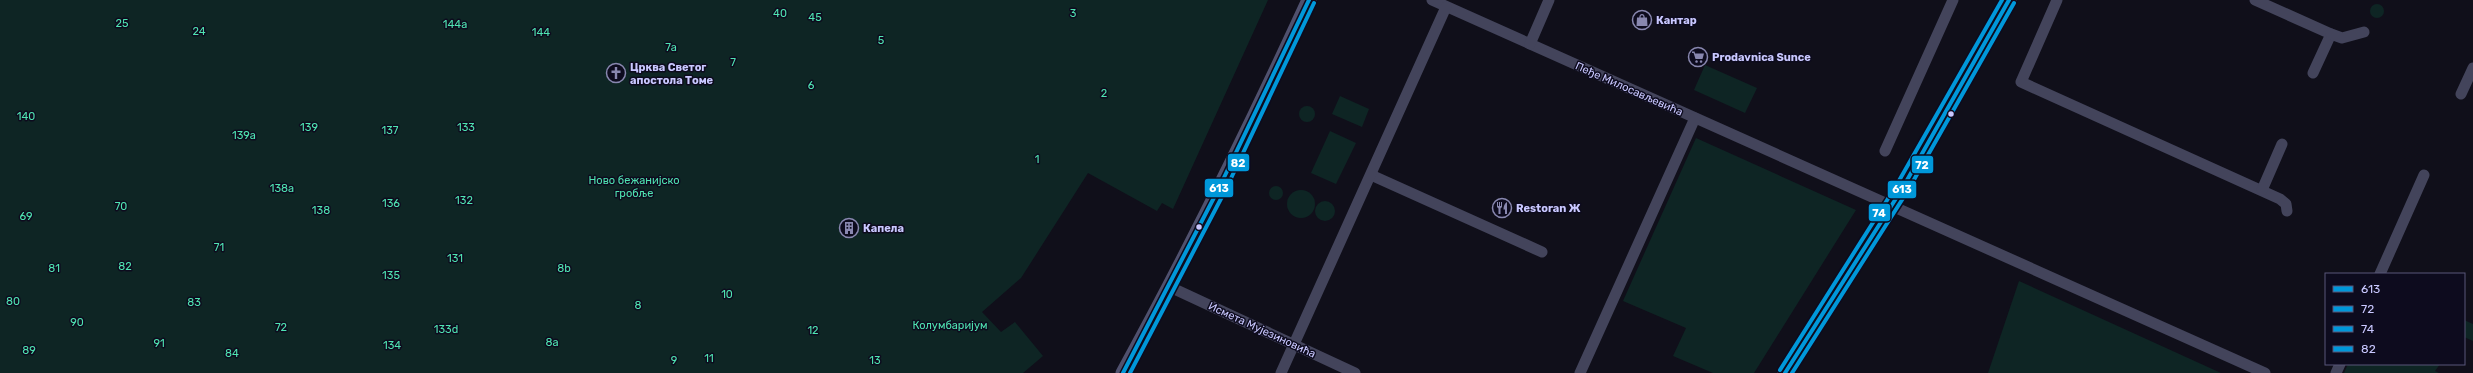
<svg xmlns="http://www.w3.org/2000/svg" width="2473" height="373" font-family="Rubik,sans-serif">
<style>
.green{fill:#0e2524}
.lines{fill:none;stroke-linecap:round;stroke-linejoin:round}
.street{stroke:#43445b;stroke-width:11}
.secondary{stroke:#50516e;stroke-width:15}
.bus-1-casing{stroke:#0d0b1e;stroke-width:7}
.bus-2-casing{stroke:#0d0b1e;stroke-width:7}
.bus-3-casing{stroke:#0d0b1e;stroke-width:7}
.bus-4-casing{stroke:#0d0b1e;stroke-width:7}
.bus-1{stroke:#0098da;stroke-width:4}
.bus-2{stroke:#0098da;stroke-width:4}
.bus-3{stroke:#0098da;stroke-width:4}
.bus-4{stroke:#0098da;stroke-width:4}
.bus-dot{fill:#c9c8ff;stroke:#0d0b1e;stroke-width:1.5}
.labels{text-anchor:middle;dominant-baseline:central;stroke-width:3;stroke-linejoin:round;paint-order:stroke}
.park-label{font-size:11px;fill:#4fe4b2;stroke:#0d0b1e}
.poi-label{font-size:11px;font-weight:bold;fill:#c9c8ff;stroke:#0d0b1e;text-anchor:start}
.street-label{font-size:11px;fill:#c9c8ff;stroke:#0d0b1e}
.line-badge{stroke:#0d0b1e;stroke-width:1.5}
.badge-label{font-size:11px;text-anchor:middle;font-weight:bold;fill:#fff}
</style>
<rect width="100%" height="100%" fill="#100f1a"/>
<!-- green -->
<g class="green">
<path d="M0,0h1268l-95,209 -11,-6 -5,8 -69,-38 -67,105 -39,34 19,20 14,-10 28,34 -20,17h-1023z"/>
<circle cx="2377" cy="11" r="7"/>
<path d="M1705,65l52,23 -12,25 -51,-23z"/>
<path d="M1340,96l29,13 -7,18 -30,-13z"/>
<circle cx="1307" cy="114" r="8"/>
<path d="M1330,131l26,12 -20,41 -25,-11z"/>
<path d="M1696,138l160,72 -102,163h-41l-40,-17 13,-28 -63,-27z"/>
<circle cx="1276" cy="193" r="7"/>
<circle cx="1301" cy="204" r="14"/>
<circle cx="1325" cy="211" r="10"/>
<path d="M2019,281l202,92h-233z"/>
<path d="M2464,320l9,4v17l-9,-4z"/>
<path d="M2348,364h92l-5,7 4,2h-95z"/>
</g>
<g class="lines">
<!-- street -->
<g class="street">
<path d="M1432,0l833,373"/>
<path d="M2057,0l-36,82 259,117 6,5 1,7"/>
<path d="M2255,0l76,34 -18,39"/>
<path d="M2331,34l11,4 22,-6"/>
<path d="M1530,44l19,-44"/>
<path d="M2461,94l12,-26"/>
<path d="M1885,151l68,-151"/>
<path d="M1371,175l171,77"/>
<path d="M2262,190l20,-46"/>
<path d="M2380,274l44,-99"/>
<path d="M1170,287l185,86"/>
<path d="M1281,373l165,-366"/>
<path d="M1580,373l115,-255"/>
<path d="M2336,373l4,-9"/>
</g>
<!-- secondary -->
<g class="secondary">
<path d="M1123,373c67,-122 128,-247 186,-373"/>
<path d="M1785,373c81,-121 155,-245 224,-373"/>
</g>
<defs>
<g id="bus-1">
<path d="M1123,373l96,-185 90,-188"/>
<path d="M1785,373l117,-184 107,-189"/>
</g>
<path id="bus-2" d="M1792,373l115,-181 107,-189"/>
<path id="bus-3" d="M1780,370l116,-184 106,-186"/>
<path id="bus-4" d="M1130,373l95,-182 89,-188"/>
</defs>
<!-- bus-1 casing -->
<use href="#bus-1" class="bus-1-casing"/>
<!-- bus-2 casing -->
<use href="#bus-2" class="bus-2-casing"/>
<!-- bus-3 casing -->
<use href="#bus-3" class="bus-3-casing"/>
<!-- bus-4 casing -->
<use href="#bus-4" class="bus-4-casing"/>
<!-- bus-1 -->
<use href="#bus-1" class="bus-1"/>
<!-- bus-2 -->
<use href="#bus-2" class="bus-2"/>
<!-- bus-3 -->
<use href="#bus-3" class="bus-3"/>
<!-- bus-4 -->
<use href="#bus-4" class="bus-4"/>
</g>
<!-- icons -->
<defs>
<symbol id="shop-ring" viewBox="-11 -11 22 22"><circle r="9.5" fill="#0d0b1e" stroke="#8887af" stroke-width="1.5"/><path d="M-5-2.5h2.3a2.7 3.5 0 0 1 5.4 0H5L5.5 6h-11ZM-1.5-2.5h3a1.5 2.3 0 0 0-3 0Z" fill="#8887af"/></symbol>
<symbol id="supermarket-ring" viewBox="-11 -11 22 22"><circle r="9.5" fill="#0d0b1e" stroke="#8887af" stroke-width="1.5"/><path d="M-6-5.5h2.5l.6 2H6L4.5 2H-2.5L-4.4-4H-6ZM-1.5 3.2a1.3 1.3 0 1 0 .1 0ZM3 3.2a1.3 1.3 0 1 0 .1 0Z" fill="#8887af"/></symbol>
<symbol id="church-ring" viewBox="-11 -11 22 22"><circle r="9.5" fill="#0d0b1e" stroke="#8887af" stroke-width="1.5"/><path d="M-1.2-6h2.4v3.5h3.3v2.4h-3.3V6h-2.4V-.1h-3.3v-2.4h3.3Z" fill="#8887af"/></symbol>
<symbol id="restaurant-ring" viewBox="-11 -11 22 22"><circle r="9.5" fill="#0d0b1e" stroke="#8887af" stroke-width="1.5"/><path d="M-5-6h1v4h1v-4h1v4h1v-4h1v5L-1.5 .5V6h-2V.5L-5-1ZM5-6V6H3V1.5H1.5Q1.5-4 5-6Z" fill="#8887af"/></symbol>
<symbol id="building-ring" viewBox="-11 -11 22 22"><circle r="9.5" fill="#0d0b1e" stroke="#8887af" stroke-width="1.5"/><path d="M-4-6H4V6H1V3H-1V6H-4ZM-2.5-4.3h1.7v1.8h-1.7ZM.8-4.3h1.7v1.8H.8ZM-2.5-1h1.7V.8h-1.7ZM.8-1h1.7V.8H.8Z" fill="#8887af"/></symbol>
</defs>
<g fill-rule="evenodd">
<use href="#shop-ring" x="1631" y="9" width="22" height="22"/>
<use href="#supermarket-ring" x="1687" y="46" width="22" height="22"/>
<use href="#church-ring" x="605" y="62" width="22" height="22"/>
<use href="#restaurant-ring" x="1491" y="197" width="22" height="22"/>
<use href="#building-ring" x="838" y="217" width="22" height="22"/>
</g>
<!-- markers -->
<g class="bus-dot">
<circle cx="1951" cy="114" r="3.5"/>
<circle cx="1199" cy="227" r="3.5"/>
</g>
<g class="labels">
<!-- park labels -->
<g class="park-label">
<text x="780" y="13">40</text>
<text x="1073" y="13">3</text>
<text x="815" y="17">45</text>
<text x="122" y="23">25</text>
<text x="455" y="24">144a</text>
<text x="199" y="31">24</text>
<text x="541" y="32">144</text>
<text x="881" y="40">5</text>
<text x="671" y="47">7a</text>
<text x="733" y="62">7</text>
<text x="811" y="85">6</text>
<text x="1104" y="93">2</text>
<text x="26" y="116">140</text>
<text x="309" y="127">139</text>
<text x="466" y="127">133</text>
<text x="390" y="130">137</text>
<text x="244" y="135">139a</text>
<text x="1037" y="159">1</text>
<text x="634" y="180">Ново бежанијско<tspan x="634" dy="13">гробље</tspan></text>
<text x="282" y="188">138a</text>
<text x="464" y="200">132</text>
<text x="391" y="203">136</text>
<text x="121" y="206">70</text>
<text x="321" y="210">138</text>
<text x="26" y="216">69</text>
<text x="219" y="247">71</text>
<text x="455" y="258">131</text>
<text x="125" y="266">82</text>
<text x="54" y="268">81</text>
<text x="564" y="268">8b</text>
<text x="391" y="275">135</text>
<text x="727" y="294">10</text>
<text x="13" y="301">80</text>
<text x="194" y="302">83</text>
<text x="638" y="305">8</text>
<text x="77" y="322">90</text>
<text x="950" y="325">Колумбаријум</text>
<text x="281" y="327">72</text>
<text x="446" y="329">133d</text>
<text x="813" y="330">12</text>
<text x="552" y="342">8a</text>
<text x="159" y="343">91</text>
<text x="392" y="345">134</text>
<text x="29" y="350">89</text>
<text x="232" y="353">84</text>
<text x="709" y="358">11</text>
<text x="674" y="360">9</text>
<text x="875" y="360">13</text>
</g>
<!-- poi labels -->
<g class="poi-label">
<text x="1656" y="20">Кантар</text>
<text x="1712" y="57">Prodavnica Sunce</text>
<text x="630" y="67">Црква Светог<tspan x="630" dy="13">апостола Томе</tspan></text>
<text x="1516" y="208">Restoran Ж</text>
<text x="863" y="228">Капела</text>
</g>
<!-- street labels -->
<g class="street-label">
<text transform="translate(1629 89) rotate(24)">Пеђе Милосављевића</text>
<text transform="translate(1262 330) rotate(25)">Исмета Мујезиновића</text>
</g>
</g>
<g class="line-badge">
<rect x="1227" y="153" width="23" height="19" rx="4" fill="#0098da"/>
<rect x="1911" y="155" width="23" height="19" rx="4" fill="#0098da"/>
<rect x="1204" y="178" width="30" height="20" rx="4" fill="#0098da"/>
<rect x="1887" y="180" width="30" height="19" rx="4" fill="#0098da"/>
<rect x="1868" y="203" width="23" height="19" rx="4" fill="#0098da"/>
</g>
<g class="badge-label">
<text x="1238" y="167">82</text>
<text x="1922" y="169">72</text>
<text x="1219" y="192">613</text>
<text x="1902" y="193">613</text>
<text x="1879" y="217">74</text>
</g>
<!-- legend -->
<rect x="2325" y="273" width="140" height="92" fill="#0d0b1e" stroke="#585778"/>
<rect x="2333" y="286" width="20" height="6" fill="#0098da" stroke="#585778"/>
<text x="2361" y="293" font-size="12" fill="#c9c8ff">613</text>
<rect x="2333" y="306" width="20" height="6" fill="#0098da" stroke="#585778"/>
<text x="2361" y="313" font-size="12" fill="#c9c8ff">72</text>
<rect x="2333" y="326" width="20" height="6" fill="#0098da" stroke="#585778"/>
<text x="2361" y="333" font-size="12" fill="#c9c8ff">74</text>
<rect x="2333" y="346" width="20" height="6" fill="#0098da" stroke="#585778"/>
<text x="2361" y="353" font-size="12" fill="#c9c8ff">82</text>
</svg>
